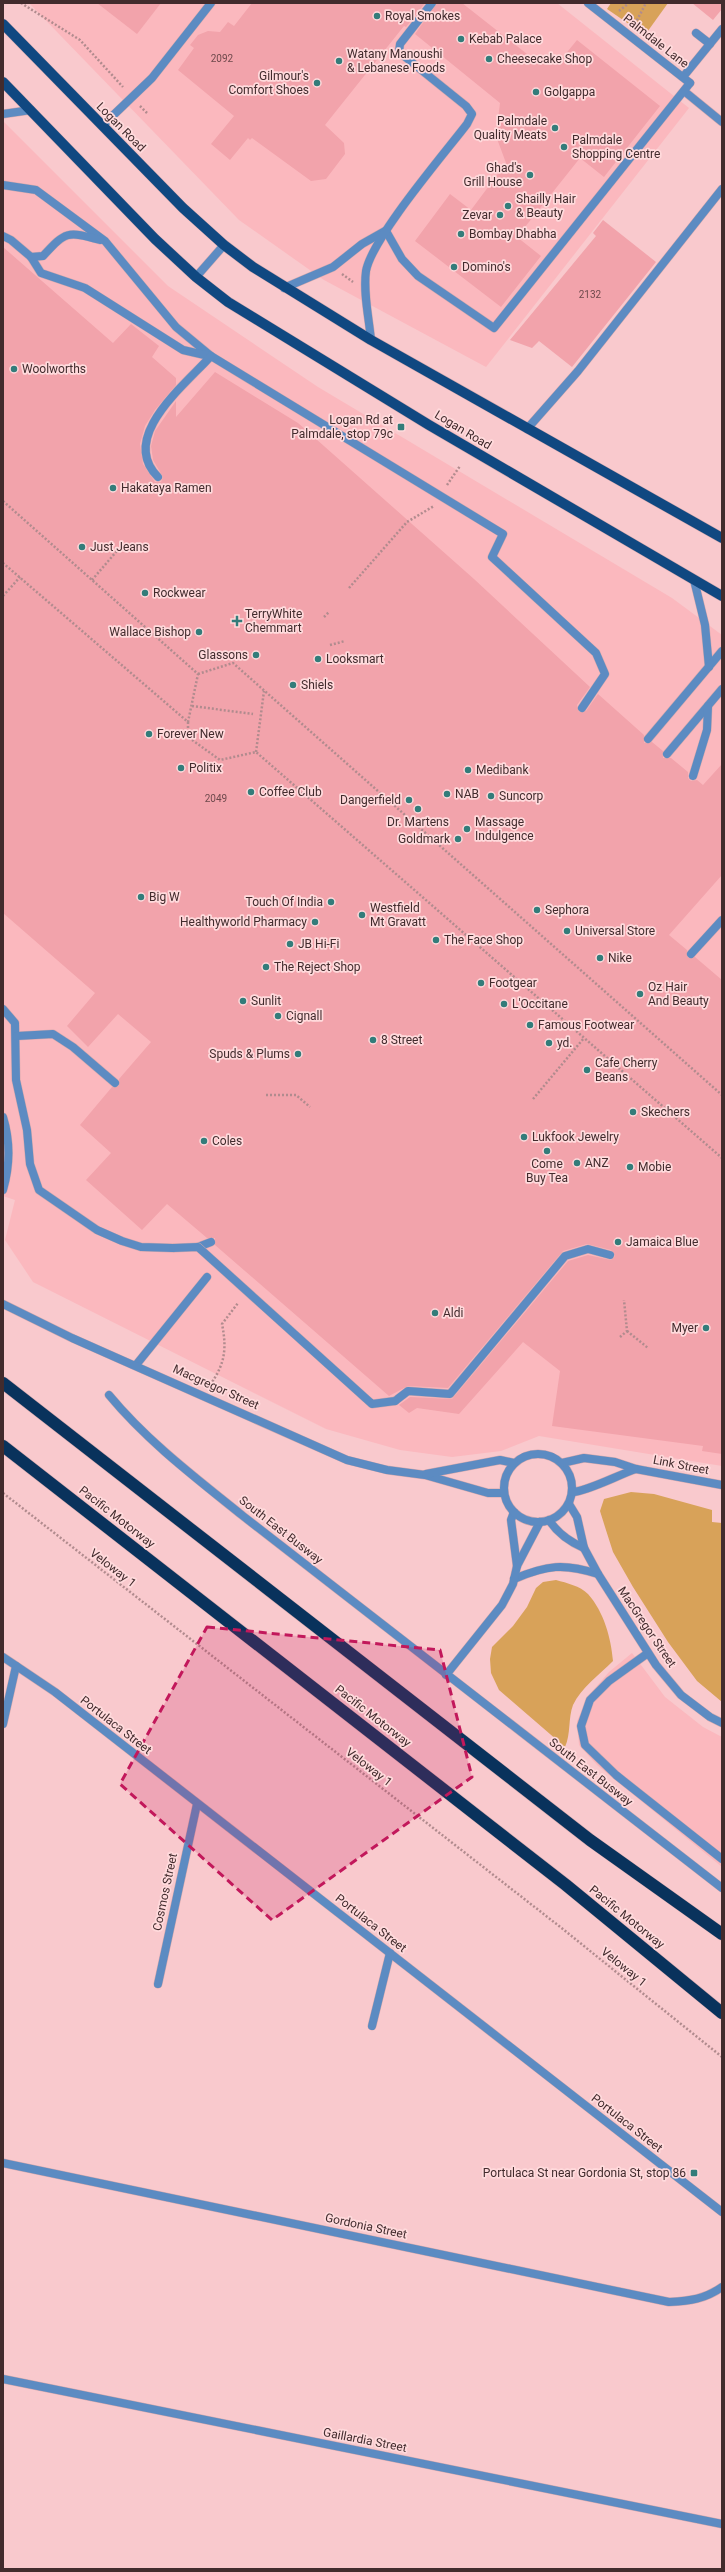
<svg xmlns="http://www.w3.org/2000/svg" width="725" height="2572" font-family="Roboto,sans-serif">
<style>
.built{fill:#fbb8be}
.green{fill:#d8a259}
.building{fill:#f2a3ab}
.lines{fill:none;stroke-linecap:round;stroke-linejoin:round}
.service-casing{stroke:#d4a9ad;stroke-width:9}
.minor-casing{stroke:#d4a9ad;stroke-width:9}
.tertiary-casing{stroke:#d4a9ad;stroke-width:9}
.primary-casing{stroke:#d4a9ad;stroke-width:11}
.motorway-casing{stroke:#d4a9ad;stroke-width:13}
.path{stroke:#b18b8e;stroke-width:2.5;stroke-dasharray:2 2;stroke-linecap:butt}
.service{stroke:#5c8bc2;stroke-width:8}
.minor{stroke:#5c8bc2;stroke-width:8}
.tertiary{stroke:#5c8bc2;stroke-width:8}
.primary{stroke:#104881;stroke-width:10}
.motorway{stroke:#09325c;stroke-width:12}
.service-bridge-casing{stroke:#d4a9ad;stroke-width:9;stroke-linecap:butt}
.path-bridge{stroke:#b18b8e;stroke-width:2.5;stroke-dasharray:2 2;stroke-linecap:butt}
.service-bridge{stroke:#5c8bc2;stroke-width:8}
.marked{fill:#c2185b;fill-opacity:0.2;stroke:#c2185b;stroke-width:3;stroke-dasharray:8 5;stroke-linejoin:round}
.poi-dot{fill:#337c7a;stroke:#ffdadc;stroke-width:1.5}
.labels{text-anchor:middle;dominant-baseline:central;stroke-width:3.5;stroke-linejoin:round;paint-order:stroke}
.number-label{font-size:10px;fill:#6e494c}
.poi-label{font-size:12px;fill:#422b2d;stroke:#ffdadc;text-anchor:start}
.street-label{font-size:12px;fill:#422b2d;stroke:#ffdadc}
</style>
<rect width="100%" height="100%" fill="#f9c9cd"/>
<!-- built -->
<g class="built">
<path d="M29,3h528l132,105 -203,259 -162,-87 -85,-60z"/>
<path d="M3,121l165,165 150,101 354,211 50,37v831l-183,-30 -38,15 -49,6 -52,-7 -74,-21 -293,-147 -28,-42 10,-40 -12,-4z"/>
<path d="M632,1653l33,44 38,30 19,10v130l-125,-102 -18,-20 -2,-24 13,-27 19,-22z"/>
</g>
<!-- green -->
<g class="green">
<path d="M611,3h57l-23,32 -38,-26z"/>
<path d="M631,1492l23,2 58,16v12l10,1v179l-25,-21 -29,-39 -35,-55 -20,-35 -8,-25 -5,-16 4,-12z"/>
<path d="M556,1580c11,3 24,6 32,14 16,18 23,44 25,67 -13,13 -32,27 -40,44 -5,13 -2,29 -8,42l-66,-57 -8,-17 -1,-14 2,-12 21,-21 14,-19 9,-19 7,-6z"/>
</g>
<!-- building -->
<g class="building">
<path d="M97,3h64l-24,31z"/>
<path d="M252,3h173l-19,24 -2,-1 -79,99 19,18 1,11 -19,25 -15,2 -59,-43 -2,2 -2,-2 -18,22 -19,-16 23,-28 -56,-46 16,-22 -4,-3 8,-10 10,-4 12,1 8,-10 6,4z"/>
<path d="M437,3h25l79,62 9,-11 9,8 18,-22 83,66 -56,71 -24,-19 -63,79 24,19 -40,51 -86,-66 35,-47 21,16 35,-47 -10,-27 4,-33 -85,-69z"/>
<path d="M692,3h30v6l-9,11z"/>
<path d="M603,220l53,42 -84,105 -33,-26 -7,7 -22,-8 86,-104 -3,-3z"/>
<path d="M3,247l110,96 18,-19 28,22 -7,11 24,21v7l-21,25 -10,16 -5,18 3,20 12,18h6l2,-5 -10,-17 -2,-14 4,-15 21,-30v16l39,-45 83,51 176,156 116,108 -13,18 2,7 7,-1 12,-17 46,41v8l8,-1 11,9v7h8l17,14v6l3,3 6,-1 6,5 19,-21v111l-53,60 18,15 1,8 7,-1 27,23v474l-20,-3 1,-5 -151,-20 8,-55 -37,-29 -64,72 -42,-6 -8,5 -10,-8 11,-8 42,2 116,-138 20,-6 23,5 4,-4 -4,-6 -24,-6 -24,7 -115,137 -40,-2 -19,10 -174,-151v-7h-8l-40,-34 -25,26 -56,-50 25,-27 -31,-28 32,-38 7,-1v-7l32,-37 -33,-28 -30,33 -21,-21 28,-33 -92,-80z"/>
</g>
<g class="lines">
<defs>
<g id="service">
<path d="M696,33l14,11"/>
<path d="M683,77l39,-48"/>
<path d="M684,91l38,31"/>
<path d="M3,114l28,-4"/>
<path d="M102,126l50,-48 59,-75"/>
<path d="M3,185l33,5 69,51 71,86 35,29 292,178 -11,23 104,96 9,21 -23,34"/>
<path d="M386,231l16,28 16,17 76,52 196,-245"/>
<path d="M3,236l8,4 20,17 10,16 44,15 98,62 26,6"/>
<path d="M31,257l12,-1c23,-25 24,-25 57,-16"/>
<path d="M196,277l28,-32"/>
<path d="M284,288l49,-21 29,-23 23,-13"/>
<path d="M371,340c-2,-22 -8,-47 -5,-69 6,-33 78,-117 101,-147l5,-10 -6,-8 -67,-54 1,-8 32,-41"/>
<path d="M527,429l51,-58 144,-182"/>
<path d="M158,477c-40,-40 27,-92 53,-121"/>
<path d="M694,580l11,45 4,42"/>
<path d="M648,739l74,-88"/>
<path d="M667,754l55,-65"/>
<path d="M693,776l14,-46 1,-24"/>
<path d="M691,954l31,-34"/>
<path d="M3,1009l12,14 1,57 11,50 3,34 9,26 58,40 25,11 19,6 32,1"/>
<path d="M17,1036l36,-2 20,13 42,36"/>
<path d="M3,1117c7,23 7,49 0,73"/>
<path d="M198,1247l13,-5"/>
<path d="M136,1365l71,-88"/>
<path d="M109,1395c39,47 87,83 134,121l479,372"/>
<path d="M395,1401l13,-10 42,3 115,-138 23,-7 22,6"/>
<path d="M514,1512l-3,8 6,46"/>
<path d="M514,1579c33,-14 50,-16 84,-5"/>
<path d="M648,1653l-39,28 -19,19 -9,26 4,19 31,30 106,84"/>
<path d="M446,1675l56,-70 11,-21 4,-18 23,-44"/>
</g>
<g id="minor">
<path d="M588,3l102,80"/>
<path d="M3,1724l13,-58"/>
<path d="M158,1984l39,-180"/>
<path d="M372,2026l18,-73"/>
<path d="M3,2163l666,139c21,-1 36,-3 53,-15"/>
<path d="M3,2379l719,145"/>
</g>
<g id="tertiary">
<path d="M3,1304l69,34 275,122 40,10 38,5 63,18h16"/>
<circle cx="538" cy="1488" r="34"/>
<path d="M562,1463l22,-5 31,4 21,7 86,16"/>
<path d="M426,1474l74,-14 14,3"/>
<path d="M573,1492c15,-1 45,-17 63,-23"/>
<path d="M569,1504l8,13 7,31 14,26 58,91 25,30 29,22 12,6"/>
<path d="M549,1520c9,14 21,22 35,28"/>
<path d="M3,1657l52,35 667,520"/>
</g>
<g id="primary">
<path d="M3,24l180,184 41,37 29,22 118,73 351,198"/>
<path d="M3,82l152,157 41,38 32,25 201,123 293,171"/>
</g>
<g id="motorway">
<path d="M3,1383l587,457 132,94"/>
<path d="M3,1446l563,439 156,128"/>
</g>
</defs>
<!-- service casing -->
<use href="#service" class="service-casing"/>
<!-- minor casing -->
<use href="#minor" class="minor-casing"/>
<!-- tertiary casing -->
<use href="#tertiary" class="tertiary-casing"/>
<!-- primary casing -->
<use href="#primary" class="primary-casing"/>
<!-- motorway casing -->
<use href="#motorway" class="motorway-casing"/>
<!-- path -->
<g class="path">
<path d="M21,3l59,37 43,47"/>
<path d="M619,11l10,-8"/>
<path d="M635,24l11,-21"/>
<path d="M140,106l7,7"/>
<path d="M342,274l11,8"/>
<path d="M447,485l13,-19"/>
<path d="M92,580l30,-35"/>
<path d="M349,588l58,-66 27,-16"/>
<path d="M3,596l17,-19"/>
<path d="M324,617l5,-5"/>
<path d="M330,645l15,-4"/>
<path d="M198,674l35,-11 489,432"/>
<path d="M192,706l61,8"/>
<path d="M266,1095h30l14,12"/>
<path d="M533,1099l51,-61"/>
<path d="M627,1331l21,17"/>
<path d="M620,1337l7,-6 -3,-31"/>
<path d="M210,1385c15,-21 17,-36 12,-61l16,-21"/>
<path d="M3,1493l556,433 163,131"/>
</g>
<!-- service -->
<use href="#service" class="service"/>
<!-- minor -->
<use href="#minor" class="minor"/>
<!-- tertiary -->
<use href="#tertiary" class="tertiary"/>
<!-- primary -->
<use href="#primary" class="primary"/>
<!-- motorway -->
<use href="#motorway" class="motorway"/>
<defs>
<path id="service-bridge" d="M173,1248l25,-1 174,157 23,-3"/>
</defs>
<!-- service-bridge casing -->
<use href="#service-bridge" class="service-bridge-casing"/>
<!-- path-bridge -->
<g class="path-bridge">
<path d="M3,501l195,173 -10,48 -185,-159"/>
<path d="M188,722v15l32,23 36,-8 466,406"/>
<path d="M256,752l8,-61"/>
</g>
<!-- service-bridge -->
<use href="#service-bridge" class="service-bridge"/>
</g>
<!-- marked area -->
<path class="marked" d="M207,1627l233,23 32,127 -200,143 -152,-136z"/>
<!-- markers -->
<g class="poi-dot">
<circle cx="377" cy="16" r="4"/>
<circle cx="461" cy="39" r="4"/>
<circle cx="489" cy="59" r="4"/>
<circle cx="339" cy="61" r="4"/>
<circle cx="317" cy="83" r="4"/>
<circle cx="536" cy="92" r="4"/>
<circle cx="555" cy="128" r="4"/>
<circle cx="564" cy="147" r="4"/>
<circle cx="530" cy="175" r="4"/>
<circle cx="508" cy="206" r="4"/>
<circle cx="500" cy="215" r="4"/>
<circle cx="461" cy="234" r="4"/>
<circle cx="454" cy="267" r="4"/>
<circle cx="14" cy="369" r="4"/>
<rect x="397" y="423" width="8" height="8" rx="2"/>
<circle cx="113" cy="488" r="4"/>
<circle cx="82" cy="547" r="4"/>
<circle cx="145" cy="593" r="4"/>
<path d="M235 615h4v4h4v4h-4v4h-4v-4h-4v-4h4z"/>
<circle cx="199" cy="632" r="4"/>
<circle cx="256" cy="655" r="4"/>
<circle cx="318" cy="659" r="4"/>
<circle cx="293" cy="685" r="4"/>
<circle cx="149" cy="734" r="4"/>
<circle cx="181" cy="768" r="4"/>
<circle cx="468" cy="770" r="4"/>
<circle cx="251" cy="792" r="4"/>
<circle cx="447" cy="794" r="4"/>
<circle cx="491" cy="796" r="4"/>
<circle cx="409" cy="800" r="4"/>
<circle cx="418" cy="809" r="4"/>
<circle cx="467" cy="829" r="4"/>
<circle cx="458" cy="839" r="4"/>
<circle cx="141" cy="897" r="4"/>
<circle cx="331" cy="902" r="4"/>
<circle cx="537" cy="910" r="4"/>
<circle cx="362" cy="915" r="4"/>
<circle cx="315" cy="922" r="4"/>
<circle cx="567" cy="931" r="4"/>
<circle cx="436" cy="940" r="4"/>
<circle cx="290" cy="944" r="4"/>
<circle cx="600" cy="958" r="4"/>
<circle cx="266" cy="967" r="4"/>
<circle cx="481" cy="983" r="4"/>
<circle cx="640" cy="994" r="4"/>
<circle cx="243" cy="1001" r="4"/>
<circle cx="504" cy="1004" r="4"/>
<circle cx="278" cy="1016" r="4"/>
<circle cx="530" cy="1025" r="4"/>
<circle cx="373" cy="1040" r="4"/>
<circle cx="549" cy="1043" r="4"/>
<circle cx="298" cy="1054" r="4"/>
<circle cx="587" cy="1070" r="4"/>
<circle cx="633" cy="1112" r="4"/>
<circle cx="524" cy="1137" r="4"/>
<circle cx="204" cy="1141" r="4"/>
<circle cx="547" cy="1151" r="4"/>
<circle cx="577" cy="1163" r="4"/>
<circle cx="630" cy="1167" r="4"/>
<circle cx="618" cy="1242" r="4"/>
<circle cx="435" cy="1313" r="4"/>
<circle cx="706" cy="1328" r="4"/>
<rect x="690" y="2169" width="8" height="8" rx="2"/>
</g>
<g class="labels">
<!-- number labels -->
<g class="number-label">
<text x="222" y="58">2092</text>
<text x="590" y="294">2132</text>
<text x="216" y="798">2049</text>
</g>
<!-- poi labels -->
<g class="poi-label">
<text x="385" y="16">Royal Smokes</text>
<text x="469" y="39">Kebab Palace</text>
<text x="347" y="54">Watany Manoushi<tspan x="347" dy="14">&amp; Lebanese Foods</tspan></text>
<text x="497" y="59">Cheesecake Shop</text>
<text x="309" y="76" text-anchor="end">Gilmour's<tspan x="309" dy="14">Comfort Shoes</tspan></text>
<text x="544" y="92">Golgappa</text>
<text x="547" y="121" text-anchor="end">Palmdale<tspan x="547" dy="14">Quality Meats</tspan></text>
<text x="572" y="140">Palmdale<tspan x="572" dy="14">Shopping Centre</tspan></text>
<text x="522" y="168" text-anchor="end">Ghad's<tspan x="522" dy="14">Grill House</tspan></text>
<text x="516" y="199">Shailly Hair<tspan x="516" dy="14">&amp; Beauty</tspan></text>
<text x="492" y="215" text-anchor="end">Zevar</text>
<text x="469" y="234">Bombay Dhabha</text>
<text x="462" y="267">Domino's</text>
<text x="22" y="369">Woolworths</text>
<text x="393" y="420" text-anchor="end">Logan Rd at<tspan x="393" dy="14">Palmdale, stop 79c</tspan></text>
<text x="121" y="488">Hakataya Ramen</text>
<text x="90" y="547">Just Jeans</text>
<text x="153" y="593">Rockwear</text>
<text x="245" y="614">TerryWhite<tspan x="245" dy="14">Chemmart</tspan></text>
<text x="191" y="632" text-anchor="end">Wallace Bishop</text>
<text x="248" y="655" text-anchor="end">Glassons</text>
<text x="326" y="659">Looksmart</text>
<text x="301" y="685">Shiels</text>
<text x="157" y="734">Forever New</text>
<text x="189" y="768">Politix</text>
<text x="476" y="770">Medibank</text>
<text x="259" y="792">Coffee Club</text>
<text x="455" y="794">NAB</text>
<text x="499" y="796">Suncorp</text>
<text x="401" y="800" text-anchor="end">Dangerfield</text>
<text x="418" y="822" text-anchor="middle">Dr. Martens</text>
<text x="475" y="822">Massage<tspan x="475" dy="14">Indulgence</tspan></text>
<text x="450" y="839" text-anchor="end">Goldmark</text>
<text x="149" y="897">Big W</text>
<text x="323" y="902" text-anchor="end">Touch Of India</text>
<text x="370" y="908">Westfield<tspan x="370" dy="14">Mt Gravatt</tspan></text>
<text x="545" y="910">Sephora</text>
<text x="307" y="922" text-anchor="end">Healthyworld Pharmacy</text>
<text x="575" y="931">Universal Store</text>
<text x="444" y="940">The Face Shop</text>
<text x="298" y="944">JB Hi-Fi</text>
<text x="608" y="958">Nike</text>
<text x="274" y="967">The Reject Shop</text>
<text x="489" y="983">Footgear</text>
<text x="648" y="987">Oz Hair<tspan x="648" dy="14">And Beauty</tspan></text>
<text x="251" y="1001">Sunlit</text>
<text x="512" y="1004">L'Occitane</text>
<text x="286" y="1016">Cignall</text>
<text x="538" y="1025">Famous Footwear</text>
<text x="381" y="1040">8 Street</text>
<text x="557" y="1043">yd.</text>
<text x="290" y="1054" text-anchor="end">Spuds &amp; Plums</text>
<text x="595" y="1063">Cafe Cherry<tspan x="595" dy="14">Beans</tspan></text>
<text x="641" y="1112">Skechers</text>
<text x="532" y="1137">Lukfook Jewelry</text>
<text x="212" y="1141">Coles</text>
<text x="585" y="1163">ANZ</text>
<text x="547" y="1164" text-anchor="middle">Come<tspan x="547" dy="14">Buy Tea</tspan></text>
<text x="638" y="1167">Mobie</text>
<text x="626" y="1242">Jamaica Blue</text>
<text x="443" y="1313">Aldi</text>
<text x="698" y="1328" text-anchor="end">Myer</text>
<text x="686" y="2173" text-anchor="end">Portulaca St near Gordonia St, stop 86</text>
</g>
<!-- street labels -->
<g class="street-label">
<text transform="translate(656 41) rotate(38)">Palmdale Lane</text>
<text transform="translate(121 127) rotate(45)">Logan Road</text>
<text transform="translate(463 430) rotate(31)">Logan Road</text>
<text transform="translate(216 1387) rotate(24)">Macgregor Street</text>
<text transform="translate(681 1465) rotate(11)">Link Street</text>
<text transform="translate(117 1517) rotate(38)">Pacific Motorway</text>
<text transform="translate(281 1530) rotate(38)">South East Busway</text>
<text transform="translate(113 1568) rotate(38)">Veloway 1</text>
<text transform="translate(647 1627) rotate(56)">MacGregor Street</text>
<text transform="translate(373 1716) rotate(38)">Pacific Motorway</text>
<text transform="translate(116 1725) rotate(38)">Portulaca Street</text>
<text transform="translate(369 1767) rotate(38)">Veloway 1</text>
<text transform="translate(591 1772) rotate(38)">South East Busway</text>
<text transform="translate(165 1892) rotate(-78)">Cosmos Street</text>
<text transform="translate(627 1917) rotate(39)">Pacific Motorway</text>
<text transform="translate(371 1923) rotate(38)">Portulaca Street</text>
<text transform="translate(624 1967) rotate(39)">Veloway 1</text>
<text transform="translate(627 2123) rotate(38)">Portulaca Street</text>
<text transform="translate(366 2226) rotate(12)">Gordonia Street</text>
<text transform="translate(365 2440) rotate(11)">Gaillardia Street</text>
</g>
</g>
<!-- border -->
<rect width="725" height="2572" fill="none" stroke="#422b2d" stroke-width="8"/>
</svg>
